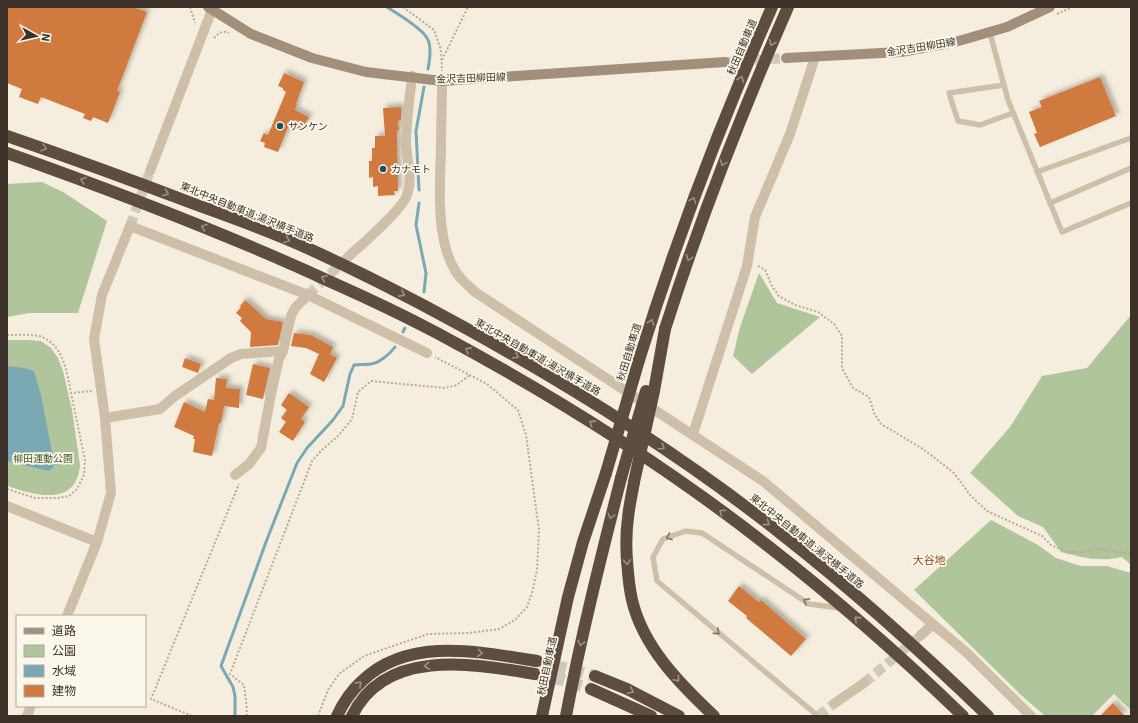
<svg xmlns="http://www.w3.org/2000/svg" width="1138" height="723" font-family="'IBM Plex Sans','Noto Sans JP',sans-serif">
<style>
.green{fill:#b1c59c}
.water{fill:#7aa9b4}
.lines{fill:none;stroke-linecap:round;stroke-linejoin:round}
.stream{stroke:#7aa9b4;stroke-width:3}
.building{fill:#d07a41;filter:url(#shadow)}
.minor-tunnel{stroke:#d0c8ba;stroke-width:10;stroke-dasharray:10 5;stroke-linecap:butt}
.tertiary-tunnel{stroke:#d0c8ba;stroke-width:10;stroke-dasharray:10 5;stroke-linecap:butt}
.secondary-tunnel{stroke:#d0c8ba;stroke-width:10;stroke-dasharray:10 5;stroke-linecap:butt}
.motorway-tunnel{stroke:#d0c8ba;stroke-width:12;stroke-dasharray:12 6;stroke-linecap:butt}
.path{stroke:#baaa92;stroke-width:2;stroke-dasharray:2 2;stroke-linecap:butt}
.service{stroke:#cec0a8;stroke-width:5.5}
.minor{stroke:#cec0a8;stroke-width:10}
.tertiary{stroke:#cec0a8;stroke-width:10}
.secondary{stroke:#a28f79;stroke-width:10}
.motorway{stroke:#5c4d3f;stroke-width:12}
.motorway-bridge{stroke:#5c4d3f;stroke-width:12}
.oneway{stroke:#9c9184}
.oneway2{stroke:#7d7162}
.poi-dot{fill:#1a5160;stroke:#fbf7eb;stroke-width:1.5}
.labels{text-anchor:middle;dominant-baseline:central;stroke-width:3.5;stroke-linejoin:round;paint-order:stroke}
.street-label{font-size:10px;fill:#3b3129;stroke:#fbf7eb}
.poi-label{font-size:10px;fill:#3b3129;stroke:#fbf7eb;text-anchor:start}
.park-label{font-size:10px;fill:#425b2a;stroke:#fbf7eb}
.neighbourhood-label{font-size:11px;fill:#91491b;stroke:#fbf7eb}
</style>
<defs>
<filter id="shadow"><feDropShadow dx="3.5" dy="-3.5" stdDeviation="2" flood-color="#0004"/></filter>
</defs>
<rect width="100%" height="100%" fill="#f5eede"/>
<!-- green -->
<g class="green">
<path d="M42,182l21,10 44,29 -29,92h-48l-23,4v-133z"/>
<path d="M759,273l18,30 43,14 -68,57 -19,-18 7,-29z"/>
<path d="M1131,315v250l-9,-8c-23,5 -38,1 -61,-5l-18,-25 -25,-11 -48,-43 40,-46 32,-51 45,-8z"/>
<path d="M7,340h21l13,1 10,7 7,10 5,13 9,39 8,55c-4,43 -45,30 -73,21z"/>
<path d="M991,520l47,25 18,13 25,8h26l24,7v137l-17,-16 -22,22h-47l-24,-21 -107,-105z"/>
</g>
<!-- water -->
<path class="water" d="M7,366l17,2 10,3 7,24 13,68 -1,5 -5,3 -41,-10z"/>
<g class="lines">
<!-- stream -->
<g class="stream">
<path d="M387,7c11,7 35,21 40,31 5,8 3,21 1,31"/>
<path d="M419,190l-3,-59 8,-44"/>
<path d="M419,203l-3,22 10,48 -2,19"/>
<path d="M403,332l2,-4"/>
<path d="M235,716v-20l-2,-9 -12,-21 45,-124 31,-79 10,-15 26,-28 10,-14 7,-32 4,-9c5,-1 11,0 17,-1 8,-1 19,-10 24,-17"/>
</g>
</g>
<!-- building -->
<g class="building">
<path d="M7,7h126l14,5 -30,79 3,1 -12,31 -15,-6 -2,4 -8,-3 2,-4 -44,-17 -3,7 -19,-7 3,-8 -15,-6z"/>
<path d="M284,73l20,9 -8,22h1l-2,6 14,7 -4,8 -2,-1 -2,6 -12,-5 -11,27 -14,-5 1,-4 -5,-2 4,-8 4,2 18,-43 -3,-2v-2l-5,-2z"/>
<path d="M1100,77l16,39 -76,31 -6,-13 3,-1 -8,-21 13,-5 -3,-6z"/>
<path d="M401,107v13l-3,1 1,9h-2l1,61h-4l1,4 -17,1v-10l-5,1v-10l-4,1v-17h3v-13h3v-12h10l-2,-28z"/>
<path d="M245,300l21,19 17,3 -5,23 -28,2 1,-15 -11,-11 2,-3 -6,-5 5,-6 -1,-1z"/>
<path d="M294,333l17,2 22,12 -3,7 7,4 -13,24 -14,-8 9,-20 -13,-6 -15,-2z"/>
<path d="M185,358l16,6 -3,9 -16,-6z"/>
<path d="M253,364l17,4 -7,31 -17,-4z"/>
<path d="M216,378l11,1 -1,9 14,1 -1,19 -15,-2 -3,17h-2l-7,33 -19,-4 2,-13h-2l1,-3 -20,-9 10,-25 21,10 3,-13 6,1z"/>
<path d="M289,393l20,14 -8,12 4,3 -12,19 -14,-9 7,-10 -5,-4 6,-8 -6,-5z"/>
<path d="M739,586l20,16 2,-2 45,39 -15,17 -45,-38 1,-2 -19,-15z"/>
<path d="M1113,703l12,13h-25z"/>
</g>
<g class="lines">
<!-- minor-tunnel -->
<g class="minor-tunnel">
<path d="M308,295l38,-36"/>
<path d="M864,683l56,-47"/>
<path d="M818,716l17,-13"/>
</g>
<!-- tertiary-tunnel -->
<path class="tertiary-tunnel" d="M130,226l20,-55"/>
<!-- secondary-tunnel -->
<path class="secondary-tunnel" d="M725,62l61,-4"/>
<!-- motorway-tunnel -->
<g class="motorway-tunnel">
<path d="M537,661l58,15"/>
<path d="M535,674l28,6 28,9"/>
</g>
<!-- path -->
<g class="path">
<path d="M190,7l5,16"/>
<path d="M403,7l31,23 7,20 1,21"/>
<path d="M1057,14l15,-7"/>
<path d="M214,38c5,-5 9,-8 15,-5"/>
<path d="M442,60l26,-53"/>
<path d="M758,266l7,4 7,16 7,10 16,9 23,7 16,12 8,12v32l11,20 16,9 5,16 7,11 42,25 31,24 16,22 17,16 55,25 9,9 16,7h15l17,-3 32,5"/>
<path d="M7,335c10,0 22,-1 32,1 24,7 28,36 32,57l21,-2"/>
<path d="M7,489l28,9h23l11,-2 8,-7 7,-14 1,-15 -14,-67"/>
<path d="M192,716l-41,-17 88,-215"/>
<path d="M247,716l-1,-15 -2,-16 -14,-11 82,-213 10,-11 17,-15 13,-16 6,-27 13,-11 74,7 12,-3 13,-10"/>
<path d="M318,716l10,-26 11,-16 25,-18 64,-22 41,-1 30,-4 16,-9 12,-13 5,-14 5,-23 2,-40 -13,-95 -8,-25 -31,-26 -52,-27"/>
</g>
<!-- service -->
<g class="service">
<path d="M990,33l18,67 54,132 69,-29"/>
<path d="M1004,85l-55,8 9,28 22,4 33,-12"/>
<path d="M1037,172l94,-34"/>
<path d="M1050,203l81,-35"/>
<path d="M818,716l-161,-135 -4,-24 10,-18 23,-8 16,2 107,71 30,4"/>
</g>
<!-- minor -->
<g class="minor">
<path d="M130,226l178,69 119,58"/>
<path d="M348,257c13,-12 55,-48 59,-62 6,-17 0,-34 -1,-51 0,-23 4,-46 6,-68"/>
<path d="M105,418l55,-9 15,-13 56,-38 10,-4 42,-3"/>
<path d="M693,434l54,-168 8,-49 35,-83 25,-77"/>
<path d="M235,475l14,-11 12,-16 10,-54 8,-35 4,-8 8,-35 4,-8 13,-13"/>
<path d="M920,636l13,-12"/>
<path d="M835,703l29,-20"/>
</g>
<!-- tertiary -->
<g class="tertiary">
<path d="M442,81c0,22 -1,45 -1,67 -1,38 -6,91 15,124 5,8 13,14 19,20l288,189 203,171 65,64"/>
<path d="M150,171l63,-164"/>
<path d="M7,506l90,36"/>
<path d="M67,616l30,-74 14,-49 -6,-75 -11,-79 8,-44 28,-69"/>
<path d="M27,716l4,-10"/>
</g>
<!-- secondary -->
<g class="secondary">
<path d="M208,7l43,27 61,24 54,14 76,9 283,-19"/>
<path d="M786,58l115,-6 54,-10 52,-15 43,-20"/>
</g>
<!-- motorway -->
<g class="motorway">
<path d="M7,136c64,22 127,45 190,69 36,13 73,26 108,42 53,24 104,50 155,78 111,61 220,129 320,208 73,57 142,119 208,183"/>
<path d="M7,153c110,39 218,80 324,129 36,16 72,33 106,51 116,62 228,132 331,213 68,53 133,110 195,170"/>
<path d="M665,329c35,-110 77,-217 123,-322"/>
<path d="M639,360c37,-120 82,-238 133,-353"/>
<path d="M634,482c-2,12 -5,24 -6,36 -2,14 -2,29 -1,43 1,13 2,26 5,39 11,47 48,84 82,116"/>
<path d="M595,676l32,13 52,27"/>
<path d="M591,689l60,27"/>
<path d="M337,716c6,-13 14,-25 25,-35 47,-45 117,-29 175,-20"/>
<path d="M352,716c33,-69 123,-52 183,-42"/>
<path d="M542,716l26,-119 15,-55 23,-69"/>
<path d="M566,716c15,-80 35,-159 55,-238"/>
</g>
<!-- motorway-bridge -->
<g class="motorway-bridge">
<path d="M606,473l33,-113"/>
<path d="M621,478l25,-87"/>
<path d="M634,482l20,-91 11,-62"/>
</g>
</g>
<!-- one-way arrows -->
<defs><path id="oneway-chevron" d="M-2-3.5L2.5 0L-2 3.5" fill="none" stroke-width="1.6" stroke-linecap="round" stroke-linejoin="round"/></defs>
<g class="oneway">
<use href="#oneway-chevron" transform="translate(772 43) rotate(113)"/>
<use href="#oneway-chevron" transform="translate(741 79) rotate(-68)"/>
<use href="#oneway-chevron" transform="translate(44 148) rotate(19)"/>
<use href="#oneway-chevron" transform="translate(723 163) rotate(111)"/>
<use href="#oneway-chevron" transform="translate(83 180) rotate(-160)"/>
<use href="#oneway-chevron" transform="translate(166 193) rotate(21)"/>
<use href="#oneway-chevron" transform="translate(693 200) rotate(-69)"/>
<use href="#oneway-chevron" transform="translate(204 227) rotate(-159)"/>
<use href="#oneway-chevron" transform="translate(287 240) rotate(22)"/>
<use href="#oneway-chevron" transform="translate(689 258) rotate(110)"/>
<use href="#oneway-chevron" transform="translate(324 278) rotate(-155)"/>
<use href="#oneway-chevron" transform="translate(402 294) rotate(28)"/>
<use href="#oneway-chevron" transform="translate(651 322) rotate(-72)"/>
<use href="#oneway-chevron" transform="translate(468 350) rotate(-151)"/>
<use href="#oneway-chevron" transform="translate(516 356) rotate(31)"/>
<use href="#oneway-chevron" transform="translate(592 423) rotate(-147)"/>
<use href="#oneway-chevron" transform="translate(662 447) rotate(35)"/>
<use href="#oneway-chevron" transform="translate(722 512) rotate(-144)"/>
<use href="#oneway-chevron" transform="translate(611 516) rotate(104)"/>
<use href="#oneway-chevron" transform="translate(767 523) rotate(36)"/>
<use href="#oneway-chevron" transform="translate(627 562) rotate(87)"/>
<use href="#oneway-chevron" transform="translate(857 619) rotate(-139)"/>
<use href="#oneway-chevron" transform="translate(581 643) rotate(103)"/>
<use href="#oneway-chevron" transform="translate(480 653) rotate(6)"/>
<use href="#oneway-chevron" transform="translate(427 666) rotate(172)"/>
<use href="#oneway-chevron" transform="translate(677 679) rotate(49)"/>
<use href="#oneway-chevron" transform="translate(359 684) rotate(-44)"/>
<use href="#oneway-chevron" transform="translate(631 691) rotate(25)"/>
</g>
<g class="oneway2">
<use href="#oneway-chevron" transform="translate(669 537) rotate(159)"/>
<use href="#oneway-chevron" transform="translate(806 601) rotate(-151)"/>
<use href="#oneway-chevron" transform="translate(717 632) rotate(40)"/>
</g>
<!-- markers -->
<g class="poi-dot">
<circle cx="280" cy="126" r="4"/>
<circle cx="383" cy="169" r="4"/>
</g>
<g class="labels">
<!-- street labels -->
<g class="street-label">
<text transform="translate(742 47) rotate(-67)">秋田自動車道</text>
<text transform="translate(921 47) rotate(-9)">金沢吉田柳田線</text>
<text transform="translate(471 78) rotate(-2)">金沢吉田柳田線</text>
<text transform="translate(247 212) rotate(22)">東北中央自動車道;湯沢横手道路</text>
<text transform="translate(629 352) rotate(-73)">秋田自動車道</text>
<text transform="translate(538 357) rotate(30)">東北中央自動車道;湯沢横手道路</text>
<text transform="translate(807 541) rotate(39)">東北中央自動車道;湯沢横手道路</text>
<text transform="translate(547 666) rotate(-78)">秋田自動車道</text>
</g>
<!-- poi labels -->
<g class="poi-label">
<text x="288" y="126">サンケン</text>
<text x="391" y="169">カナモト</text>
</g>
<!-- park labels -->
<g class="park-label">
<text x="43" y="458">柳田運動公園</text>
</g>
<!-- neighbourhood labels -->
<g class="neighbourhood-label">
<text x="929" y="560">大谷地</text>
</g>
</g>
<!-- border -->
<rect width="1138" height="723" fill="none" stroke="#3b3129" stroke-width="16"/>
<!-- legend -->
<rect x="16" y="615" width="130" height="92" fill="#fbf7eb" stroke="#aea89d"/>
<rect x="24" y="628" width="20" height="6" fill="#a28f79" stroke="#aea89d"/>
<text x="52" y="635" font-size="12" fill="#3b3129">道路</text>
<rect x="24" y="645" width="20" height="12" fill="#b1c59c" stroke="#aea89d"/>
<text x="52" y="655" font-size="12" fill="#3b3129">公園</text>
<rect x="24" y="665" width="20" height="12" fill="#7aa9b4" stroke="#aea89d"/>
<text x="52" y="675" font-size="12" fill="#3b3129">水域</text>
<rect x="24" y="685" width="20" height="12" fill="#d07a41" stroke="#aea89d"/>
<text x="52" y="695" font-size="12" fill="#3b3129">建物</text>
<!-- north arrow -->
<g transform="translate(36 36) rotate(98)" stroke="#fbf7eb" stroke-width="3" paint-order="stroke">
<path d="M0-3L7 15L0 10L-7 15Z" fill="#3b3129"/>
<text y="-6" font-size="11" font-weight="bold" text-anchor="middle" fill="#3b3129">N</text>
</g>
</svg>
